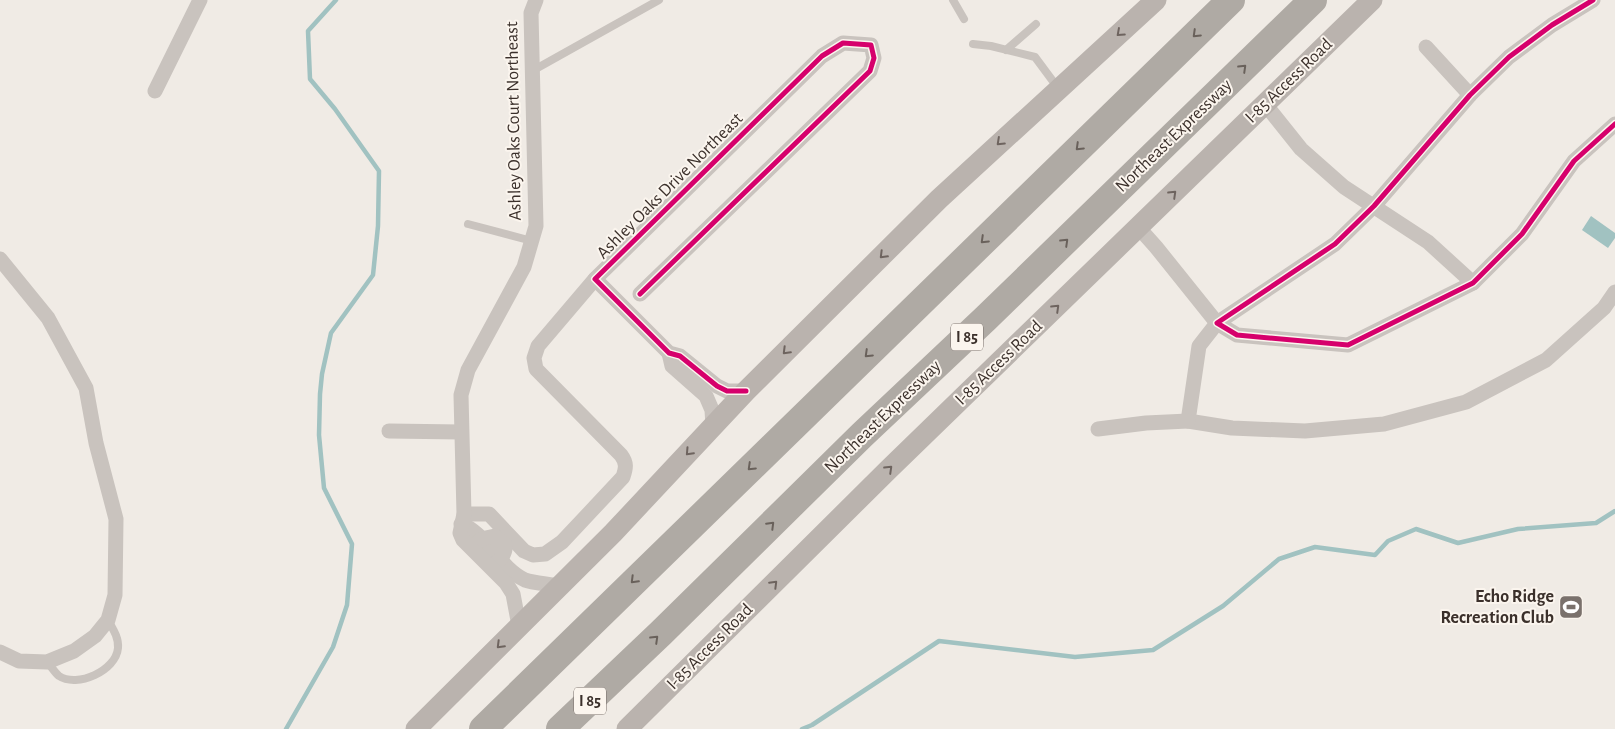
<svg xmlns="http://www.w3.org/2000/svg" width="1615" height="729" font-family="'Alegreya Sans',sans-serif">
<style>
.water{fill:#a1c2c1}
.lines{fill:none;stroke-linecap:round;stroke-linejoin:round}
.stream{stroke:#a1c2c1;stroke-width:4.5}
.service{stroke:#c9c3be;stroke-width:8}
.minor{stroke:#c9c3be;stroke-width:15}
.secondary{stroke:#bab3ae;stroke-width:21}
.motorway{stroke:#afaaa4;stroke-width:28}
.cycleway-casing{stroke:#fbf5ee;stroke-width:8}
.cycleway{stroke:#d6006c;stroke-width:5}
.oneway{stroke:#6e645f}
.oneway2{stroke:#69615b}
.labels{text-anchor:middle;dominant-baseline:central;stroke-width:4;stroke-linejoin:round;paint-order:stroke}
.shield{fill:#fbf5ee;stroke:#756b66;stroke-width:1}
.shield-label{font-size:16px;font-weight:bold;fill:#3b302b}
.street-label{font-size:18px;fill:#3b302b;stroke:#fbf5ee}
.poi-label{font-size:18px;font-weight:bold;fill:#3b302b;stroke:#fbf5ee;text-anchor:end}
</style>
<rect width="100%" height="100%" fill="#f0ebe5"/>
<!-- water -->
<path class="water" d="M1591,216l24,17v5l-7,10 -26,-18z"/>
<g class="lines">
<!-- stream -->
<g class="stream">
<path d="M286,729l47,-82 14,-42 5,-61 -28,-56 -5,-53 1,-41 2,-20 9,-41 42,-58 5,-49 1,-55 -44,-62 -25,-30 -2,-48 28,-31"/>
<path d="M802,729l10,-4 127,-84 136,16 78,-7 70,-44 56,-47 36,-12 60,8 13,-14 28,-12 42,14 60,-14 78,-6 19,-12"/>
</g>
<!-- service -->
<g class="service">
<path d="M953,0l11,19"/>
<path d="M973,44l18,2 44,11 23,31"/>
<path d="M1006,50l30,-26"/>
<path d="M532,71l127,-71"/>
<path d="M468,224l64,17"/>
<path d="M47,662c4,4 8,11 12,14 18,12 57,-5 59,-28 1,-10 -5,-19 -10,-28"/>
</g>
<!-- minor -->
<g class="minor">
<path d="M1593,0l-41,25 -43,32 -39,38 -96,111 -39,38 -118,79 20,12 111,10 125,-62 49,-49 52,-73 41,-37"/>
<path d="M1426,47l44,48"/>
<path d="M155,91l45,-91"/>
<path d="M1265,104l36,45 43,38 84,55 45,41"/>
<path d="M1139,228l17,19 61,76 -18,23 -11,75 44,7 73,3 79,-7 82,-22 80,-42 58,-52 11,-16"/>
<path d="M0,259l48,59 38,70 10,55 20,76 -1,76 -7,25 -13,16 -21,15 -27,11 -28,-1 -19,-9"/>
<path d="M640,294l230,-223 4,-13 -3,-13 -28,-2 -21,13 -227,223 74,74 11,3 37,30 10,5h19"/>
<path d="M669,353l3,13 34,30 6,14 1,16"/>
<path d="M1098,429l48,-6 42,-2"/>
<path d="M389,431l72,1"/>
<path d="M464,514h25l35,37 9,4 12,-1 17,-12 61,-65c3,-9 4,-14 -2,-22l-85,-86 -2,-11 4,-12 57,-67"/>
<path d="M461,524c24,8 38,44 64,56 7,3 25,4 34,6"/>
<path d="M476,544l5,-5 14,-3 10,9c1,9 -5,15 -12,21"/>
<path d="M519,626l-6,-32 -7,-11 -43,-43 -3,-7 4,-19 -3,-119 7,-25 56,-103 12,-41 -5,-213 5,-13"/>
</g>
<!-- secondary -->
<g class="secondary">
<path d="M416,729l197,-196 133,-142 193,-192 217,-199"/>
<path d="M627,729l261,-259 484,-470"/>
</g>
<!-- motorway -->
<g class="motorway">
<path d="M483,729l748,-729"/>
<path d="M560,729l101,-96 201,-198 123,-116 328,-319"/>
</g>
<defs>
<g id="cycleway">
<path d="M1593,0l-41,25 -43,32 -39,38 -96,111 -39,38 -118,79 20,12 111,10 125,-62 49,-49 52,-73 41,-37"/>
<path d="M640,294l230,-223 4,-13 -3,-13 -28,-2 -21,13 -227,223 74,74 11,3 37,30 10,5h19"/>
</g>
</defs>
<!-- cycleway casing -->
<use href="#cycleway" class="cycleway-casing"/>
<!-- cycleway -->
<use href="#cycleway" class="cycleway"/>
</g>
<!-- one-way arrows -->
<defs><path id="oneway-chevron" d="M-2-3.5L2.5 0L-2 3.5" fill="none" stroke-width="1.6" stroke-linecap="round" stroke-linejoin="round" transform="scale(1.25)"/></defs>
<g class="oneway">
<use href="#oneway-chevron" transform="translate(1120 33) rotate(138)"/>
<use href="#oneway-chevron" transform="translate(1000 142) rotate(137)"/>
<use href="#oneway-chevron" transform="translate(1173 194) rotate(-44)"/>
<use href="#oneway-chevron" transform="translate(883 255) rotate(135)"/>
<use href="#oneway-chevron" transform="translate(1056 308) rotate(-44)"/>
<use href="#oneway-chevron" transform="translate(786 351) rotate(135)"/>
<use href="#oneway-chevron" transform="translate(689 452) rotate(133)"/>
<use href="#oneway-chevron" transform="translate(889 469) rotate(-44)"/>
<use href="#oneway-chevron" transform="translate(774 584) rotate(-45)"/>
<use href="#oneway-chevron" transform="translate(500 645) rotate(135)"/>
</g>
<g class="oneway2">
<use href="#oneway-chevron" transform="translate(1196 34) rotate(136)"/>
<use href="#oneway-chevron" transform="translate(1243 68) rotate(-44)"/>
<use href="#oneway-chevron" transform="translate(1079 147) rotate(136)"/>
<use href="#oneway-chevron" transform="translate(984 240) rotate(136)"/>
<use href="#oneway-chevron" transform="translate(1065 242) rotate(-44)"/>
<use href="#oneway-chevron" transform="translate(868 354) rotate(136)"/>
<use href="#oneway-chevron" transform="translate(751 467) rotate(136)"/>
<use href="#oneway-chevron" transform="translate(771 525) rotate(-45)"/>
<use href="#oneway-chevron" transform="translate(634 580) rotate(135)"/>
<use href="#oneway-chevron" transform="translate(655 639) rotate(-44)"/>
</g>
<!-- icons -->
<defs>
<symbol id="stadium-square" viewBox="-11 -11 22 22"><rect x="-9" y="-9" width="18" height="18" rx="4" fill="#7a716c" stroke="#fbf5ee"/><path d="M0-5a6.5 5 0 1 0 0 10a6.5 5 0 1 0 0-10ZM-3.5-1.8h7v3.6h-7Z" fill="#fff"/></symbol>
</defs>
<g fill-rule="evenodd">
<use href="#stadium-square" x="1557" y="593" width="28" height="28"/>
</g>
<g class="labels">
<!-- shield labels -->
<g class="shield">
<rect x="951" y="323.5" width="32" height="27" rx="4"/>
<rect x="574" y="687.5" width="32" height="27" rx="4"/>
</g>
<g class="shield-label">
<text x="967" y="337">I 85</text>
<text x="590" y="701">I 85</text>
</g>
<!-- street labels -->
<g class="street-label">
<text transform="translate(1289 81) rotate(-44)">I-85 Access Road</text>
<text transform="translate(514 121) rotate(-91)">Ashley Oaks Court Northeast</text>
<text transform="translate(1174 136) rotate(-44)">Northeast Expressway</text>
<text transform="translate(670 186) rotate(-45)">Ashley Oaks Drive Northeast</text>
<text transform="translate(999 363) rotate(-44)">I-85 Access Road</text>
<text transform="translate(883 417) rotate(-44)">Northeast Expressway</text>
<text transform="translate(710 647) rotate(-45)">I-85 Access Road</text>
</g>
<!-- poi labels -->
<g class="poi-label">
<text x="1554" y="597">Echo Ridge<tspan x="1554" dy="21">Recreation Club</tspan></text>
</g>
</g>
</svg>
